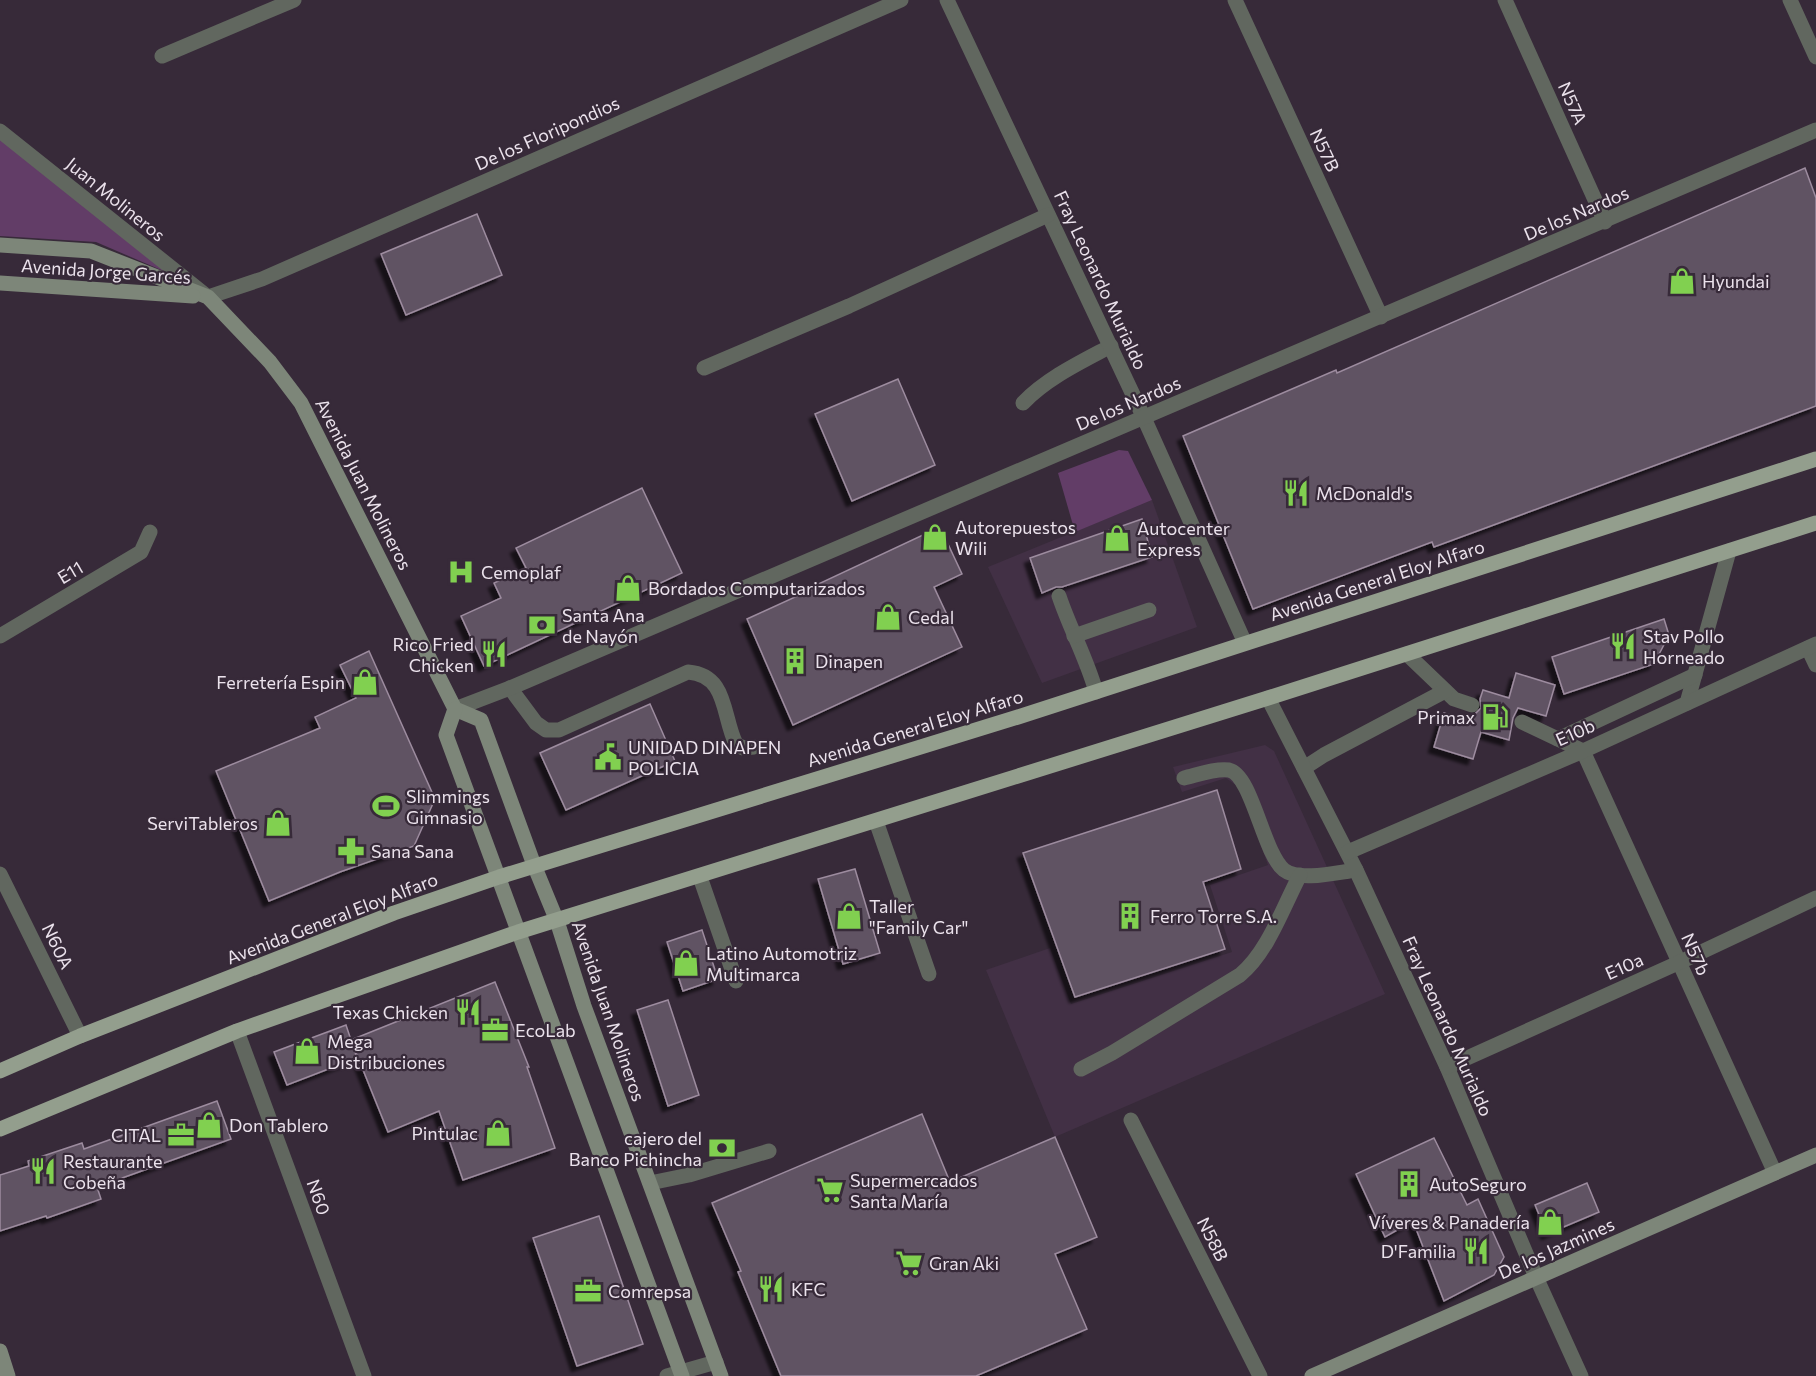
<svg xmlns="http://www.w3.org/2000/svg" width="1816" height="1376" font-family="Commissioner,sans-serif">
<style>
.built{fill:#423045}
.green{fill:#623d67}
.building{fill:#615364;stroke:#9d8c9f;stroke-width:1.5;filter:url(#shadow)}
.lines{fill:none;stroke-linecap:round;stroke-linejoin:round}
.lane{stroke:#61675f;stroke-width:15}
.street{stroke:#61675f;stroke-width:15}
.secondary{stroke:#7d8679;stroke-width:15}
.primary{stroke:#939e8d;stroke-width:15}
.labels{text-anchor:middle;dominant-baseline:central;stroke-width:4.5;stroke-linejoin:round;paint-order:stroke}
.street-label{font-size:18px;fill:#ebe2ec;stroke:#372a39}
.poi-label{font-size:18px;fill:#ebe2ec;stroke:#372a39;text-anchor:start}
</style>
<defs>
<filter id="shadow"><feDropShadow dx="-5.5" dy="5.5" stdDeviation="1.5" flood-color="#0009"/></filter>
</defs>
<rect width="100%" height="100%" fill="#372a39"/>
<!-- built -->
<g class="built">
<path d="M1152,500l45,127 -155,56 -54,-116z"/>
<path d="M1265,745l9,6 111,243 -330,143 -69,-167 64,-22 21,56 161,-52 -22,-67 58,-20 -28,-77 -14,-10 -44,14 -9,-25z"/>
</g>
<!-- green -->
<g class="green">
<path d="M0,131l182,148 -86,-37 -96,-6z"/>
<path d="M1119,450l9,1 24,49 -77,32 -17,-59z"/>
</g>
<!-- building -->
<g class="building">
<path d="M1805,168l11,30v208l-382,141 -2,-5 -179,67 -70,-173 153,-66 1,3z"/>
<path d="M477,214l25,61 -96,40 -25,-61z"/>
<path d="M898,379l37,86 -83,36 -37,-87z"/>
<path d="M642,488l40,85 -198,93 -23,-50 40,-18 -7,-15 32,-15 -10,-20z"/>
<path d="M1142,519l10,38 -90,30h-6l-14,6 -12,-35z"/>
<path d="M940,527l22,47 -28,13 28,60 -169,78 -46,-106 68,-31 -1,-2z"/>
<path d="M1664,619l5,16 -15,29 -90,30 -12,-37z"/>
<path d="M369,651l66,148 -21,47 -74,26 -71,29 -53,-130 104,-43 -5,-11 41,-19 -16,-33z"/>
<path d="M1516,673l39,12 -9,31 -28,-8 -5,10 -4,22 -28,-8 -8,27 -39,-12 10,-34 29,9 2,-8 6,-6 -1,-9 3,-9 26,8z"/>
<path d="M650,704l25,57 -109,49 -26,-57z"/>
<path d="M1217,790l24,79 -38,13 22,67 -150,48 -52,-144z"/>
<path d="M855,869l25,84 -37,11 -25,-85z"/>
<path d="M702,930l16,49 -35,12 -16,-49z"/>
<path d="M495,982l34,85h-2l28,81 -92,32 -24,-69 -51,21 -37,-92z"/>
<path d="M668,1000l31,95 -31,11 -31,-96z"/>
<path d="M346,1025l11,33 -70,27 -13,-33z"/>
<path d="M217,1101l14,38 -134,48 4,12 -54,19 -1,-2 -46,15v-56l29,-9 -1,-5 54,-18 2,6z"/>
<path d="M922,1114l28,68 105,-45 42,100 -42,17 32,75 -111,47h-195l-43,-104 3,-1 -29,-68z"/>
<path d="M1434,1138l33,67 11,-6 26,58 -10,18 -50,26 -31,-80 -28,16 -29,-63z"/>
<path d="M1587,1183l12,29 -52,22 -12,-29z"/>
<path d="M599,1216l44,128 -66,22 -44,-128z"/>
</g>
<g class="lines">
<!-- lane -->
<g class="lane">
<path d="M1023,403c24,-25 58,-41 88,-57"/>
<path d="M1059,596c11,33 28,63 37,96"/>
<path d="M1074,636l75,-26"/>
<path d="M1407,654l47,45 18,6"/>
<path d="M510,688l26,35 10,7h13l129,-58c40,3 34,44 48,72l7,4 11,-1"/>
<path d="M1687,703l42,-152"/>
<path d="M1522,722l61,29"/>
<path d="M1558,739l137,-64"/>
<path d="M1304,768l20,-13 121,-64"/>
<path d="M1184,778c13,-3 32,-10 45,-8 23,5 34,83 55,100 15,12 55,2 72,0"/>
<path d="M876,821l53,153"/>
<path d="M700,877l36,104"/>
<path d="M1081,1069l31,-16 128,-78c28,-23 43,-68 60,-100"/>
<path d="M650,1183l39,-8 80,-24"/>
</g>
<!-- street -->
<g class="street">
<path d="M947,0l197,418 101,225"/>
<path d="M1235,0l146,317"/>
<path d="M1505,0l100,222"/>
<path d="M1790,0l26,57"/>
<path d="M162,56l132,-56"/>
<path d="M0,131l208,166 54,-18 639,-279"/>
<path d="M704,368l145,-62 199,-91"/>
<path d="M0,636l141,-84 9,-20"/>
<path d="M1808,648l8,17"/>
<path d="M1268,698l88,172 91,197 89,210 45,99"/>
<path d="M455,709l55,-21 1306,-558"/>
<path d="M1583,751l192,422"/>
<path d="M1348,852l235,-101 233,-107"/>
<path d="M0,874l80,162"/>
<path d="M237,1031l127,345"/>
<path d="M1447,1067l231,-104 138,-65"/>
<path d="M1131,1120l129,256"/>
<path d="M667,1376l49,-14"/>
</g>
<!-- secondary -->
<g class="secondary">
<path d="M0,245l91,6 117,46 62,65 31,41 154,306 26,11 53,145 23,56 27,85 137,370"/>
<path d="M0,283l193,13"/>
<path d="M455,709l-9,26 236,641"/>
<path d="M0,1351l8,25"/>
<path d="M1312,1376l504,-221"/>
</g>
<!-- primary -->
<g class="primary">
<path d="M0,1071l80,-35 314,-123 105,-36 519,-160 798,-258"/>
<path d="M0,1129l237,-98 281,-99 750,-234 548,-175"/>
</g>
</g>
<!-- icons -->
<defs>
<symbol id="shop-bare" viewBox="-9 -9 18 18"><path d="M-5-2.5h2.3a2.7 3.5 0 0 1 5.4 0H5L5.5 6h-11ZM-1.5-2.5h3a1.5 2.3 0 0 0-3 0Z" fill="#81d050" stroke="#372a39" stroke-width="2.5" paint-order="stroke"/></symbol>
<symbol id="restaurant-bare" viewBox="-9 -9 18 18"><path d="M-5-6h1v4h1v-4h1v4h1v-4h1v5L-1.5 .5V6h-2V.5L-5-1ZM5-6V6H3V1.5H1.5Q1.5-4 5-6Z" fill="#81d050" stroke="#372a39" stroke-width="2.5" paint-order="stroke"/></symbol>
<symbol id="hospital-bare" viewBox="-9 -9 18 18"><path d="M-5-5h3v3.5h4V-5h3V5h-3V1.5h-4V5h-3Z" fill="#81d050" stroke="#372a39" stroke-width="2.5" paint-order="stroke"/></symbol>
<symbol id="bank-bare" viewBox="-9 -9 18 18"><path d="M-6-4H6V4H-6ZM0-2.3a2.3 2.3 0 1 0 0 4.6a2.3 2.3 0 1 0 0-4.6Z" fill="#81d050" stroke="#372a39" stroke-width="2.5" paint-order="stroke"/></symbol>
<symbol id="building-bare" viewBox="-9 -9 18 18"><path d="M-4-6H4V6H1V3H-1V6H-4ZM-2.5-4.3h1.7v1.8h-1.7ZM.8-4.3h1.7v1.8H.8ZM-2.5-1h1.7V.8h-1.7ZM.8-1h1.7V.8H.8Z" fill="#81d050" stroke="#372a39" stroke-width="2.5" paint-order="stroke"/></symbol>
<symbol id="fuel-bare" viewBox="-9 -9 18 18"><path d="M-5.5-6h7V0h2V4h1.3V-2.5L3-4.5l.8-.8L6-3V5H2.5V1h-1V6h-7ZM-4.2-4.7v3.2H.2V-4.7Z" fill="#81d050" stroke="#372a39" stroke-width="2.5" paint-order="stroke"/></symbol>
<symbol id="civic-bare" viewBox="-9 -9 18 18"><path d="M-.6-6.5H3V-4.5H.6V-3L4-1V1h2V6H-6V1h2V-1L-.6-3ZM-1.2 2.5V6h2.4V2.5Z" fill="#81d050" stroke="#372a39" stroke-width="2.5" paint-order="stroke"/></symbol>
<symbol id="stadium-bare" viewBox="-9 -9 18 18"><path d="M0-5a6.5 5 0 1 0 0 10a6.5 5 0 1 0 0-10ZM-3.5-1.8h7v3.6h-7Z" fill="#81d050" stroke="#372a39" stroke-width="2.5" paint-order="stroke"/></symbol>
<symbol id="pharmacy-bare" viewBox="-9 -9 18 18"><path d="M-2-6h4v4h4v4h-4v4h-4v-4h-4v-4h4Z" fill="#81d050" stroke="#372a39" stroke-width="2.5" paint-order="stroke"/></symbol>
<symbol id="office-bare" viewBox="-9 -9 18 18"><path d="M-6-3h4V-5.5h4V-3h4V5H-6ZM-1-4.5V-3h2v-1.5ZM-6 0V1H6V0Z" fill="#81d050" stroke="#372a39" stroke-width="2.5" paint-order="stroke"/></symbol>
<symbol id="supermarket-bare" viewBox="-9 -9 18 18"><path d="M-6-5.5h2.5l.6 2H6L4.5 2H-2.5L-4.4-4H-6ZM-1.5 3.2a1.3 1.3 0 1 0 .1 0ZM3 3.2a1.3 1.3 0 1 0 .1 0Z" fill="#81d050" stroke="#372a39" stroke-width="2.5" paint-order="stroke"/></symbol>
</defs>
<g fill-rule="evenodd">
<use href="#shop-bare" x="1663" y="262" width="38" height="38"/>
<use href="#restaurant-bare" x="1277" y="474" width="38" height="38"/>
<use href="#shop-bare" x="916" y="518" width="38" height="38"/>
<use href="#shop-bare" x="1098" y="519" width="38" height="38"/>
<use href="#hospital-bare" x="442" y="553" width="38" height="38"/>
<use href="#shop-bare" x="609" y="569" width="38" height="38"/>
<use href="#shop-bare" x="869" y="598" width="38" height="38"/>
<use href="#bank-bare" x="523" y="606" width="38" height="38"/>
<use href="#restaurant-bare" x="1604" y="627" width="38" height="38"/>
<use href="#restaurant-bare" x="475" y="635" width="38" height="38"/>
<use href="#building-bare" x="776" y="642" width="38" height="38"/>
<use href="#shop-bare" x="346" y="663" width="38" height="38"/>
<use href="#fuel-bare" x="1476" y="698" width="38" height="38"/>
<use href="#civic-bare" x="589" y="738" width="38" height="38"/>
<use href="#stadium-bare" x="367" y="787" width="38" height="38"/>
<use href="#shop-bare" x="259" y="804" width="38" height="38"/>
<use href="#pharmacy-bare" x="332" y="832" width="38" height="38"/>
<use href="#shop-bare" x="830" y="897" width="38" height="38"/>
<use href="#building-bare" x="1111" y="897" width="38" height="38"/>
<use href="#shop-bare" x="667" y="944" width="38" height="38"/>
<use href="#restaurant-bare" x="449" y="993" width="38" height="38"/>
<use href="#office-bare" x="476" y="1011" width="38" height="38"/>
<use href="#shop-bare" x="288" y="1032" width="38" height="38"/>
<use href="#shop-bare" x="190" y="1106" width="38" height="38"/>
<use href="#shop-bare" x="479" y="1114" width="38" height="38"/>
<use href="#office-bare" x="162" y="1116" width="38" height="38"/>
<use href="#bank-bare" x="703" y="1129" width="38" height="38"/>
<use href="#restaurant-bare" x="24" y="1152" width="38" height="38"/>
<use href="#building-bare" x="1390" y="1165" width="38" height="38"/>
<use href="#supermarket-bare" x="811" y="1171" width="38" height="38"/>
<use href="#shop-bare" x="1531" y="1203" width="38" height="38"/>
<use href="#restaurant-bare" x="1457" y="1232" width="38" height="38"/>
<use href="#supermarket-bare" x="890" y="1244" width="38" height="38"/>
<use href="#restaurant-bare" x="752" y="1270" width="38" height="38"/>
<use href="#office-bare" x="569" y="1272" width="38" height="38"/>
</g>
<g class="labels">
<!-- street labels -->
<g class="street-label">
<text transform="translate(1573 103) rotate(66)">N57A</text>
<text transform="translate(547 133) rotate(-24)">De los Floripondios</text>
<text transform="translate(1325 150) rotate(65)">N57B</text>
<text transform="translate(116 199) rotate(39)">Juan Molineros</text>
<text transform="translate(1576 213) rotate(-23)">De los Nardos</text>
<text transform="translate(106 271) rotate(4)">Avenida Jorge Garcés</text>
<text transform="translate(1101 280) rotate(65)">Fray Leonardo Murialdo</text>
<text transform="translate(1128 403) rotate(-23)">De los Nardos</text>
<text transform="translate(364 484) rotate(63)">Avenida Juan Molineros</text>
<text transform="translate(70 572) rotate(-31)">E11</text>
<text transform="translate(1377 580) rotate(-18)">Avenida General Eloy Alfaro</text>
<text transform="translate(915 728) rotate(-17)">Avenida General Eloy Alfaro</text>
<text transform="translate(1575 732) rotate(-24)">E10b</text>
<text transform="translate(332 918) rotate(-21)">Avenida General Eloy Alfaro</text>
<text transform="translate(58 946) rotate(64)">N60A</text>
<text transform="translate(1696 954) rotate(66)">N57b</text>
<text transform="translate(1624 966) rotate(-24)">E10a</text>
<text transform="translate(609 1011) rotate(71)">Avenida Juan Molineros</text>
<text transform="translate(1448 1026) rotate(66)">Fray Leonardo Murialdo</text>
<text transform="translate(319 1197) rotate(70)">N60</text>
<text transform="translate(1213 1239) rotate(63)">N58B</text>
<text transform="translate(1556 1248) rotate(-24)">De los Jazmines</text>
</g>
<!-- poi labels -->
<g class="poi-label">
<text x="1702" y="281">Hyundai</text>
<text x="1316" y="493">McDonald's</text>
<text x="955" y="527">Autorepuestos<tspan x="955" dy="21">Wili</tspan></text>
<text x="1137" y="528">Autocenter<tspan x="1137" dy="21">Express</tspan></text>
<text x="481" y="572">Cemoplaf</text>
<text x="648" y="588">Bordados Computarizados</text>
<text x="562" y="615">Santa Ana<tspan x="562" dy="21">de Nayón</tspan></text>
<text x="908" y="617">Cedal</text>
<text x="1643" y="636">Stav Pollo<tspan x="1643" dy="21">Horneado</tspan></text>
<text x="474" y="644" text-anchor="end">Rico Fried<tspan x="474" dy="21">Chicken</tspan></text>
<text x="815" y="661">Dinapen</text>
<text x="345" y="682" text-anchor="end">Ferretería Espin</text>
<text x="1475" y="717" text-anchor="end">Primax</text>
<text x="628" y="747">UNIDAD DINAPEN<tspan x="628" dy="21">POLICIA</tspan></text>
<text x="406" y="796">Slimmings<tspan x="406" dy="21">Gimnasio</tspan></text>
<text x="258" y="823" text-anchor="end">ServiTableros</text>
<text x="371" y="851">Sana Sana</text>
<text x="869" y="906">Taller<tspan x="869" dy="21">"Family Car"</tspan></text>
<text x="1150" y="916">Ferro Torre S.A.</text>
<text x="706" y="953">Latino Automotriz<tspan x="706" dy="21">Multimarca</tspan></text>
<text x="448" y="1012" text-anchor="end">Texas Chicken</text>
<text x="515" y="1030">EcoLab</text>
<text x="327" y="1041">Mega<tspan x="327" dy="21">Distribuciones</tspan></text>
<text x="229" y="1125">Don Tablero</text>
<text x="478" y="1133" text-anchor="end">Pintulac</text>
<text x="161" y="1135" text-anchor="end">CITAL</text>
<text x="702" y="1138" text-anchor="end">cajero del<tspan x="702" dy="21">Banco Pichincha</tspan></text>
<text x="63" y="1161">Restaurante<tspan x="63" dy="21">Cobeña</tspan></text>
<text x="850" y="1180">Supermercados<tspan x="850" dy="21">Santa María</tspan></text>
<text x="1429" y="1184">AutoSeguro</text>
<text x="1530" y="1222" text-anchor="end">Víveres &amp; Panadería</text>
<text x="1456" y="1251" text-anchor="end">D'Familia</text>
<text x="929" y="1263">Gran Aki</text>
<text x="791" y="1289">KFC</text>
<text x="608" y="1291">Comrepsa</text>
</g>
</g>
</svg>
